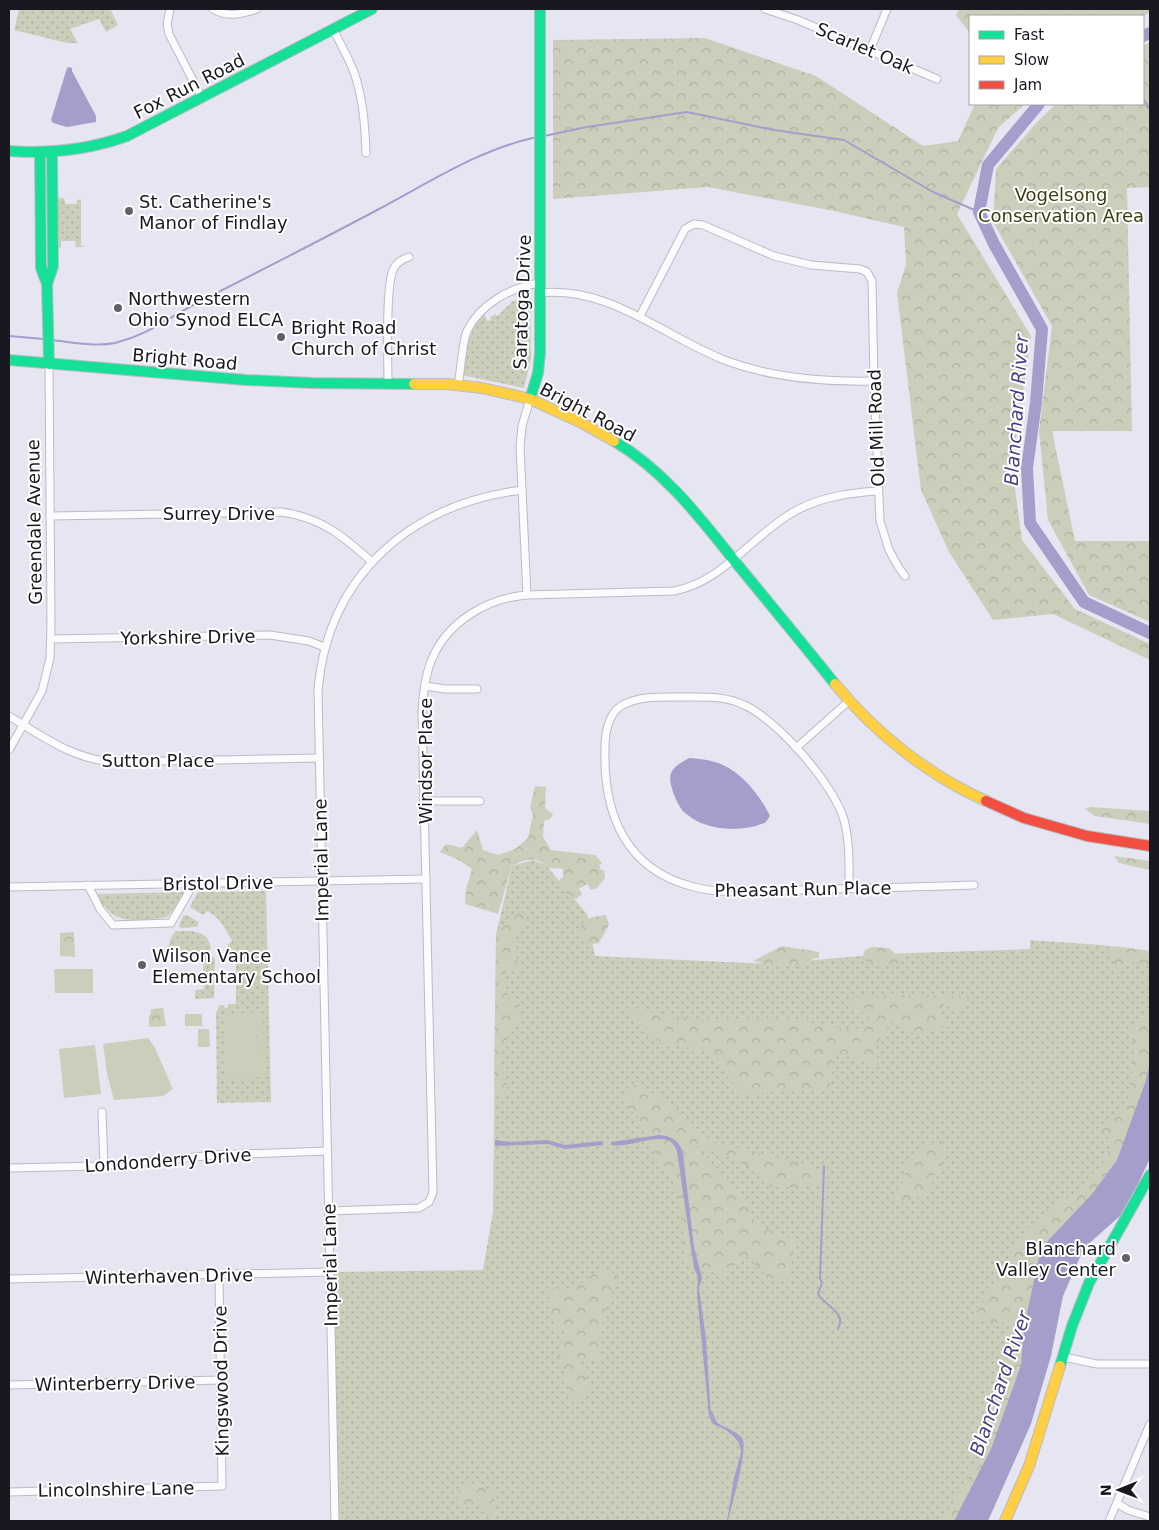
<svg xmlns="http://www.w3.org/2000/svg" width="1159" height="1530" font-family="'DejaVu Sans',sans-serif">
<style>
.grass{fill:url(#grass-dots)}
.forest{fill:url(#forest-crowns)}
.garden{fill:#cccebb}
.water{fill:#a39fca}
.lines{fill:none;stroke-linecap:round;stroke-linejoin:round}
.stream{stroke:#a39fca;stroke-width:2}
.river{stroke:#a39fca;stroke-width:12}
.street-casing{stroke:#bbbbc5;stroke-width:9}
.fast-casing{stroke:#bbbbc5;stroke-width:12}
.slow-casing{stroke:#bbbbc5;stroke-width:12}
.jam-casing{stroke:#bbbbc5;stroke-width:12}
.street{stroke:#fbfbfd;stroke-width:7}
.fast{stroke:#16e098;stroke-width:10}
.slow{stroke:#ffcf43;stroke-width:10}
.jam{stroke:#f24e42;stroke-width:10}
.poi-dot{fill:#60606a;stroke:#fff;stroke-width:2}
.labels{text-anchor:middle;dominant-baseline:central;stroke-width:4;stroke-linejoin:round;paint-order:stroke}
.street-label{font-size:18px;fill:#181820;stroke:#fff}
.park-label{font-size:18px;fill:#3a3e0c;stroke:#fff}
.poi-label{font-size:18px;fill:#181820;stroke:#fff;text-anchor:start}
.water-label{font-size:19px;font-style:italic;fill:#483c83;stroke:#fff}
</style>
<defs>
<pattern id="grass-dots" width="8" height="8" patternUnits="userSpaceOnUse" patternTransform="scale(1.25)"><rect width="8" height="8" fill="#cccebb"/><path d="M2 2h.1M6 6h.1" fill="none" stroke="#aeb0a0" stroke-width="1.8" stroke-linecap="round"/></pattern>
<pattern id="forest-crowns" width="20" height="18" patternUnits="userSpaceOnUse" patternTransform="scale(1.25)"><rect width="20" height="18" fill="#cccebb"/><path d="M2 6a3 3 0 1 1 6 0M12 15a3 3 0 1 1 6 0" fill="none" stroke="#aeb0a0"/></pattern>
</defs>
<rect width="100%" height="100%" fill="#e6e6f3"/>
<!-- grass -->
<g class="grass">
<path d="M18,9h92l8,16 -12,7 -7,-13 -29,10 8,14h-11l-53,-13 5,-20z"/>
<path d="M64,198l2,6h11v-4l4,-1v47h3v1h-8l-1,-6h-14v6l-2,1 -2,-49z"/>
<path d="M524,291h6l1,68 -7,29 -63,-13c5,-22 7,-44 23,-62l3,8 4,-1 -1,-3 5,-3 2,2 16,-15 8,-2z"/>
<path d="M533,860l13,5 41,49 8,42 176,8 111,-10 148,-5v-9l71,5 49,6v152l-25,75 -66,76 -89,267h-635l-5,-249 153,-2 10,-58 3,-277 16,-69z"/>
<path d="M266,891l5,211 -54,1 -1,-90 4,-8h4l1,3h3v-4h8v-47l-7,-1 -1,-12 4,-3c-7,-12 -12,-24 -25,-30l-4,4 -12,-7 -1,-2 8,-14z"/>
<path d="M185,892l-9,15 -9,10c-21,3 -49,9 -62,-11h-3l-6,-12z"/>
<path d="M186,915l13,7 -2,5 -17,1 -1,-3 4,-9z"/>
<path d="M176,931c16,0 30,-2 35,16l-2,5 -38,8 -2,-1c-2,-9 0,-22 7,-28z"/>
<path d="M208,955h3l4,4 -1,39 -19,1v-9l9,-1 -1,-33z"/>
</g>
<!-- forest -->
<g class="forest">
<path d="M959,9h191v4l-8,3h-172v17l-14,-18z"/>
<path d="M705,38l111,38 107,70 35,-5 17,-37h50l-27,24 -41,86 74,122 -19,131 10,73 53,69 75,35v16l-97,-46 -60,6 -44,-68 -28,-62 -24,-197 9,-28 -2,-38 -70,-16 -126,-24 -155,12v-159z"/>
<path d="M1150,42v145l-23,1 5,243h-80l23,110h75v81l-61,-27 -41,-75 -9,-89 13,-105 -59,-104 3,-53 42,-48 18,-17h87v-58z"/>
<path d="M535,786l11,1 -1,21 8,6 -3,5 -6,2 -1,16 8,13 44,5 7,8 -3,2 2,5h3l1,8 -8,10 -6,2 -4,-6 -8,5 3,5 -5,5 -7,-1 -11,-18 4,-3v-8l-15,-1c-11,-13 -23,-9 -36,-2l-14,48 -33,-10 1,-15 6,-20 -15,-10 -17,-7 6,-8 16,4 15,-18 6,20 15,5 17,-6 13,-11 5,-23 -3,-7z"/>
<path d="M1091,807l59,4v13l-55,-8 -10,-7z"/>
<path d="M1114,856l36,5v9l-31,-7z"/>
<path d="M521,911l4,3v12c-18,11 -11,25 -5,42l-6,4 -8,-4 -1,15 4,19h11l1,20 -19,22 -1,22 7,20 -7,12 -7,-11 2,-147 8,-16z"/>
<path d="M606,915l3,10 -10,18 -13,2 -8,-12 6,-12 9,-4z"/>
<path d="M74,932l1,25 -15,-1v-23z"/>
<path d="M782,946c13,3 25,3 37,6v6l-7,1 -2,6 -19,1 -4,-3 -19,2 -15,-4z"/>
<path d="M1114,946l35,5 1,-5v18l-16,-2 -16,7 -10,-15z"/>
<path d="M871,947l18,1 11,10 -1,5 -25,2 -12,-6 3,-9z"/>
<path d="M893,995l75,1 -8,15 -14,-8 -10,9 12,14 -31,9 -26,-13 -15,23 2,22 -41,-14 -8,35 -87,6 -35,-43 -46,-8 -35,-35 71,12h100l58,11 21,-14 -30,-10 4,-9z"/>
<path d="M1150,1000v63l-5,20 -28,77 -25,34 -51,54 -17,79 -3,38 -30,84 -37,72h-11l39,-68 15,-39 15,-63 -1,-29 -15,1 -25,-6 24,-34 16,-30 16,-25 25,-22 23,-12 28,-31 9,-22 -12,-12 27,-24 9,-52 -7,-25 20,-12z"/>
<path d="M163,1008l3,18 -17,1v-11l2,-3v-4z"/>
<rect x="185" y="1014" width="17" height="12"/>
<path d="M635,1083l40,24 35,34 105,26 9,14 -28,6h-25l-11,-12 -21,-15 -24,-7 -21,-10 25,29 19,17 19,36 39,16 -7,37 -20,1 -23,-24 -24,20 -35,-10 -10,-77 -23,-32 -15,-37 -16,-17z"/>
<path d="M941,1138c0,23 13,21 -11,40l-1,13 -24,13 -10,-6 7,-14 7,-23 4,-6z"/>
<path d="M598,1270l20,4 -15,46 -4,40 -19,1 10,29 -17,13 -15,-50 9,-21 -11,-4 -9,-38 30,-3z"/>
<path d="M461,1485h18l16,7v22l-12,-5 -1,-7 -6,-3 -6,8 -11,-3 -2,-8z"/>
</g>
<!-- garden -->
<g class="garden">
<path d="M54,969h39v24h-38z"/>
<path d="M262,1012l3,65 -40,2 -2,-65z"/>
<path d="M198,1029h11l1,18h-12z"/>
<path d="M148,1038l6,8 19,43 -10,7 -49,4 -7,-26 -4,-30z"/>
<path d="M95,1045l6,49 -37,4 -5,-49z"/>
</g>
<!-- water -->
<g class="water">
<path d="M69,67l3,1v3l24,45v6l-29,5 -14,-4 -2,-3 16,-52z"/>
<path d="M689,758c12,1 23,2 34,7 19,8 38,32 47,51l-4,6c-19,9 -45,9 -65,1 -5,-2 -12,-7 -16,-10 -7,-6 -18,-31 -14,-40 3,-7 11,-11 18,-15z"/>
<path d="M1150,1063v95l-12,26 -18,32 -36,32 -21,48 -12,60 -20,68 -43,97h-34l37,-72 30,-84 3,-38 17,-79 51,-54 25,-34 28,-77z"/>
<path d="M659,1135c13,1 21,6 24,19l11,93 8,31 -3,10 7,51 5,77c6,11 23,12 31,22 7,10 -11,69 -14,83h-1l7,-43 8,-29 -1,-7 -15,-12 -13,-6 -4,-8 -12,-122 1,-17 -4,-9 -17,-117c-2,-4 -4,-8 -7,-10 -14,-7 -42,7 -59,4v-3z"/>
<path d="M495,1140l15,2 37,-2 18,5 37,-4 1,4 -38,4 -17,-5 -53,2z"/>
</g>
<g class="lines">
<!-- stream -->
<g class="stream">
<path d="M1143,99l7,10"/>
<path d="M544,136l43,-9 100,-15 87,18 70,10 89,52 46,20"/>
<path d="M9,336l35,3"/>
<path d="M51,340c20,2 44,7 64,3 33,-8 53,-25 82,-40 61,-31 122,-62 182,-94 51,-27 101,-60 158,-72"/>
<path d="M824,1166l-4,112 2,5 -4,11c8,13 29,18 20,35"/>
<path d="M711,1412l5,11"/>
<path d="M734,1435l6,8 2,8"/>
</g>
<!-- river -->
<g class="river">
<path d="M1143,36l7,-3"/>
<path d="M1039,104l-51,61 -9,47 15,32 48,85 -6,73 -9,66 3,55 54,79 66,31"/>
</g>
<defs>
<g id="street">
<path d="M170,9l-3,15 2,10 33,64"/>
<path d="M213,9c15,9 28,5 44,0"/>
<path d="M765,9l33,11 139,59"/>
<path d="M333,29c7,14 15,28 21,43 9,26 11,53 12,81"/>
<path d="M870,50l17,-41"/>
<path d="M540,293c71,-7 124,44 187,68 46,17 98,21 147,20"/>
<path d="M640,316l45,-87 9,-5 9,1 71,31 37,9 49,4 7,3 5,9 2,100 6,140 9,29 10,18 6,8"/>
<path d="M388,384c0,-22 -3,-102 6,-116 3,-6 9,-9 15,-11"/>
<path d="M458,385c3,-14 4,-42 9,-54 13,-27 44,-44 73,-48"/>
<path d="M50,516l232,-4c40,6 61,24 90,50"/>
<path d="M527,595l-7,-148 2,-21 8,-27"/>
<path d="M51,639l219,-4 39,6 15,6"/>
<path d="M425,686l20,3h32"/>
<path d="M9,716c33,20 65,44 105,46l205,-4"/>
<path d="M796,748l53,-47"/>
<path d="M9,750l33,-59 8,-33 1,-34 -2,-260"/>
<path d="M424,801h56"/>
<path d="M88,885l12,24 13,16 58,-2 23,-40"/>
<path d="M9,887l417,-8"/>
<path d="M849,888c0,-22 1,-46 -5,-68 -9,-34 -67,-101 -100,-115 -18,-9 -39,-8 -59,-8 -20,0 -46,-2 -64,9 -13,8 -16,28 -16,42 -2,65 20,122 89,139 30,8 64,3 95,3 61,-1 123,-3 185,-5"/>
<path d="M102,1112l2,54"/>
<path d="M9,1168l91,-2 116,-11 111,-4"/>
<path d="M329,1211l90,-3 10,-6 4,-10 -11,-480c1,-18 3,-37 10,-53 16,-38 56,-61 95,-64l147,-4c47,-9 74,-50 113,-75 27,-18 59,-23 91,-25"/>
<path d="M9,1279l321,-7"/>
<path d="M1064,1357l33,7h53"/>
<path d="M9,1385l212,-5"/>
<path d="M9,1492l213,-6 -3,-211"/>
<path d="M1117,1503l11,7 22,7"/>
<path d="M335,1521l-17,-831c10,-115 93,-186 204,-200"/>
<path d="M1109,1521l41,-97"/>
</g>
<g id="fast">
<path d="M9,151c41,3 79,-1 118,-15l245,-127"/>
<path d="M40,153l1,115 6,16 2,80"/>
<path d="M47,284l6,-18 -1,-113"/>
<path d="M9,360l237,20 66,3 102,1"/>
<path d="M530,399l8,-26 2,-20v-344"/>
<path d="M614,441c51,30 87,78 123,123 33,40 66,80 98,120"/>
<path d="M1060,1366l12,-40 17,-43 61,-108"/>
</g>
<g id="slow">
<path d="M414,384h33l35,4 48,11 52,24 32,18"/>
<path d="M835,684c40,49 93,91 151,117"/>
<path d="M1005,1521l24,-55 31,-100"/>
</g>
<path id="jam" d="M986,801l38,17 63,18 63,10"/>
</defs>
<!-- street casing -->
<use href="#street" class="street-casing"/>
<!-- fast casing -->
<use href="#fast" class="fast-casing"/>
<!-- slow casing -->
<use href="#slow" class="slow-casing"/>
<!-- jam casing -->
<use href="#jam" class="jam-casing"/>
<!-- street -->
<use href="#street" class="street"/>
<!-- fast -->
<use href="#fast" class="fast"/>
<!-- slow -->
<use href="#slow" class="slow"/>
<!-- jam -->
<use href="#jam" class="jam"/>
</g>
<!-- markers -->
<g class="poi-dot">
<circle cx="129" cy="211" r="5"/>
<circle cx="118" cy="308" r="5"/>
<circle cx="281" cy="337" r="5"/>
<circle cx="142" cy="965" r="5"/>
<circle cx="1126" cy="1258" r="5"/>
</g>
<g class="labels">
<!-- street labels -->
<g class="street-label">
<text transform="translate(865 48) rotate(23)">Scarlet Oak</text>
<text transform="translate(189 86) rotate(-27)">Fox Run Road</text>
<text transform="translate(522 302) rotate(-88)">Saratoga Drive</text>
<text transform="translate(185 359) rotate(5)">Bright Road</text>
<text transform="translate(588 412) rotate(28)">Bright Road</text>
<text transform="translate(876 428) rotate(-92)">Old Mill Road</text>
<text x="219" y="513">Surrey Drive</text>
<text transform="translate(34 522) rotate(-91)">Greendale Avenue</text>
<text transform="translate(188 637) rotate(-1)">Yorkshire Drive</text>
<text x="158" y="760">Sutton Place</text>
<text transform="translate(425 761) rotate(-90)">Windsor Place</text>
<text transform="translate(321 860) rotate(-91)">Imperial Lane</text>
<text transform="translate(218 883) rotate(-1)">Bristol Drive</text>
<text transform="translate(803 889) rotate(-1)">Pheasant Run Place</text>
<text transform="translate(168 1160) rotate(-4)">Londonderry Drive</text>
<text transform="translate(330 1265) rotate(-91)">Imperial Lane</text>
<text transform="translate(169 1276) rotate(-1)">Winterhaven Drive</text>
<text transform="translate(221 1381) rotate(-91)">Kingswood Drive</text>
<text transform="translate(115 1383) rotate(-1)">Winterberry Drive</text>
<text transform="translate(116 1489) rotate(-1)">Lincolnshire Lane</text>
</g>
<!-- park labels -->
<g class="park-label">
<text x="1061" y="194">Vogelsong<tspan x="1061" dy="21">Conservation Area</tspan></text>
</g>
<!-- poi labels -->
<g class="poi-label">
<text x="139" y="201">St. Catherine's<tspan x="139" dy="21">Manor of Findlay</tspan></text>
<text x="128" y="298">Northwestern<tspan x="128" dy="21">Ohio Synod ELCA</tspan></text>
<text x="291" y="327">Bright Road<tspan x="291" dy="21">Church of Christ</tspan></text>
<text x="152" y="955">Wilson Vance<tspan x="152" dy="21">Elementary School</tspan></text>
<text x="1116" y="1248" text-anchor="end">Blanchard<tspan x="1116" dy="21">Valley Center</tspan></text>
</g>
<!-- water labels -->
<g class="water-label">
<text transform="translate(1016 410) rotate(-86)">Blanchard River</text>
<text transform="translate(1000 1383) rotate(-71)">Blanchard River</text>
</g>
</g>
<!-- border -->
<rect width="1159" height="1530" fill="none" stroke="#181820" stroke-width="20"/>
<!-- legend -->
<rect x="969" y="15" width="175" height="90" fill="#ffffff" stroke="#a3a3a6"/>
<rect x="979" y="31" width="25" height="8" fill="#16e098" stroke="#a3a3a6"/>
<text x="1014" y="40" font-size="15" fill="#181820">Fast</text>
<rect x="979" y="56" width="25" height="8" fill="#ffcf43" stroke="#a3a3a6"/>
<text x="1014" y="65" font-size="15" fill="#181820">Slow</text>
<rect x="979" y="81" width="25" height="8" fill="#f24e42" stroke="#a3a3a6"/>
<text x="1014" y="90" font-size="15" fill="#181820">Jam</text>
<!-- north arrow -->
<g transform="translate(1119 1490) rotate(269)" stroke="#ffffff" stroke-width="4" paint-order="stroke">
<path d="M0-4L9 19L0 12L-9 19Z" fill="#181820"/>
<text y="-8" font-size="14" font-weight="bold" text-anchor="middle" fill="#181820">N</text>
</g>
</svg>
